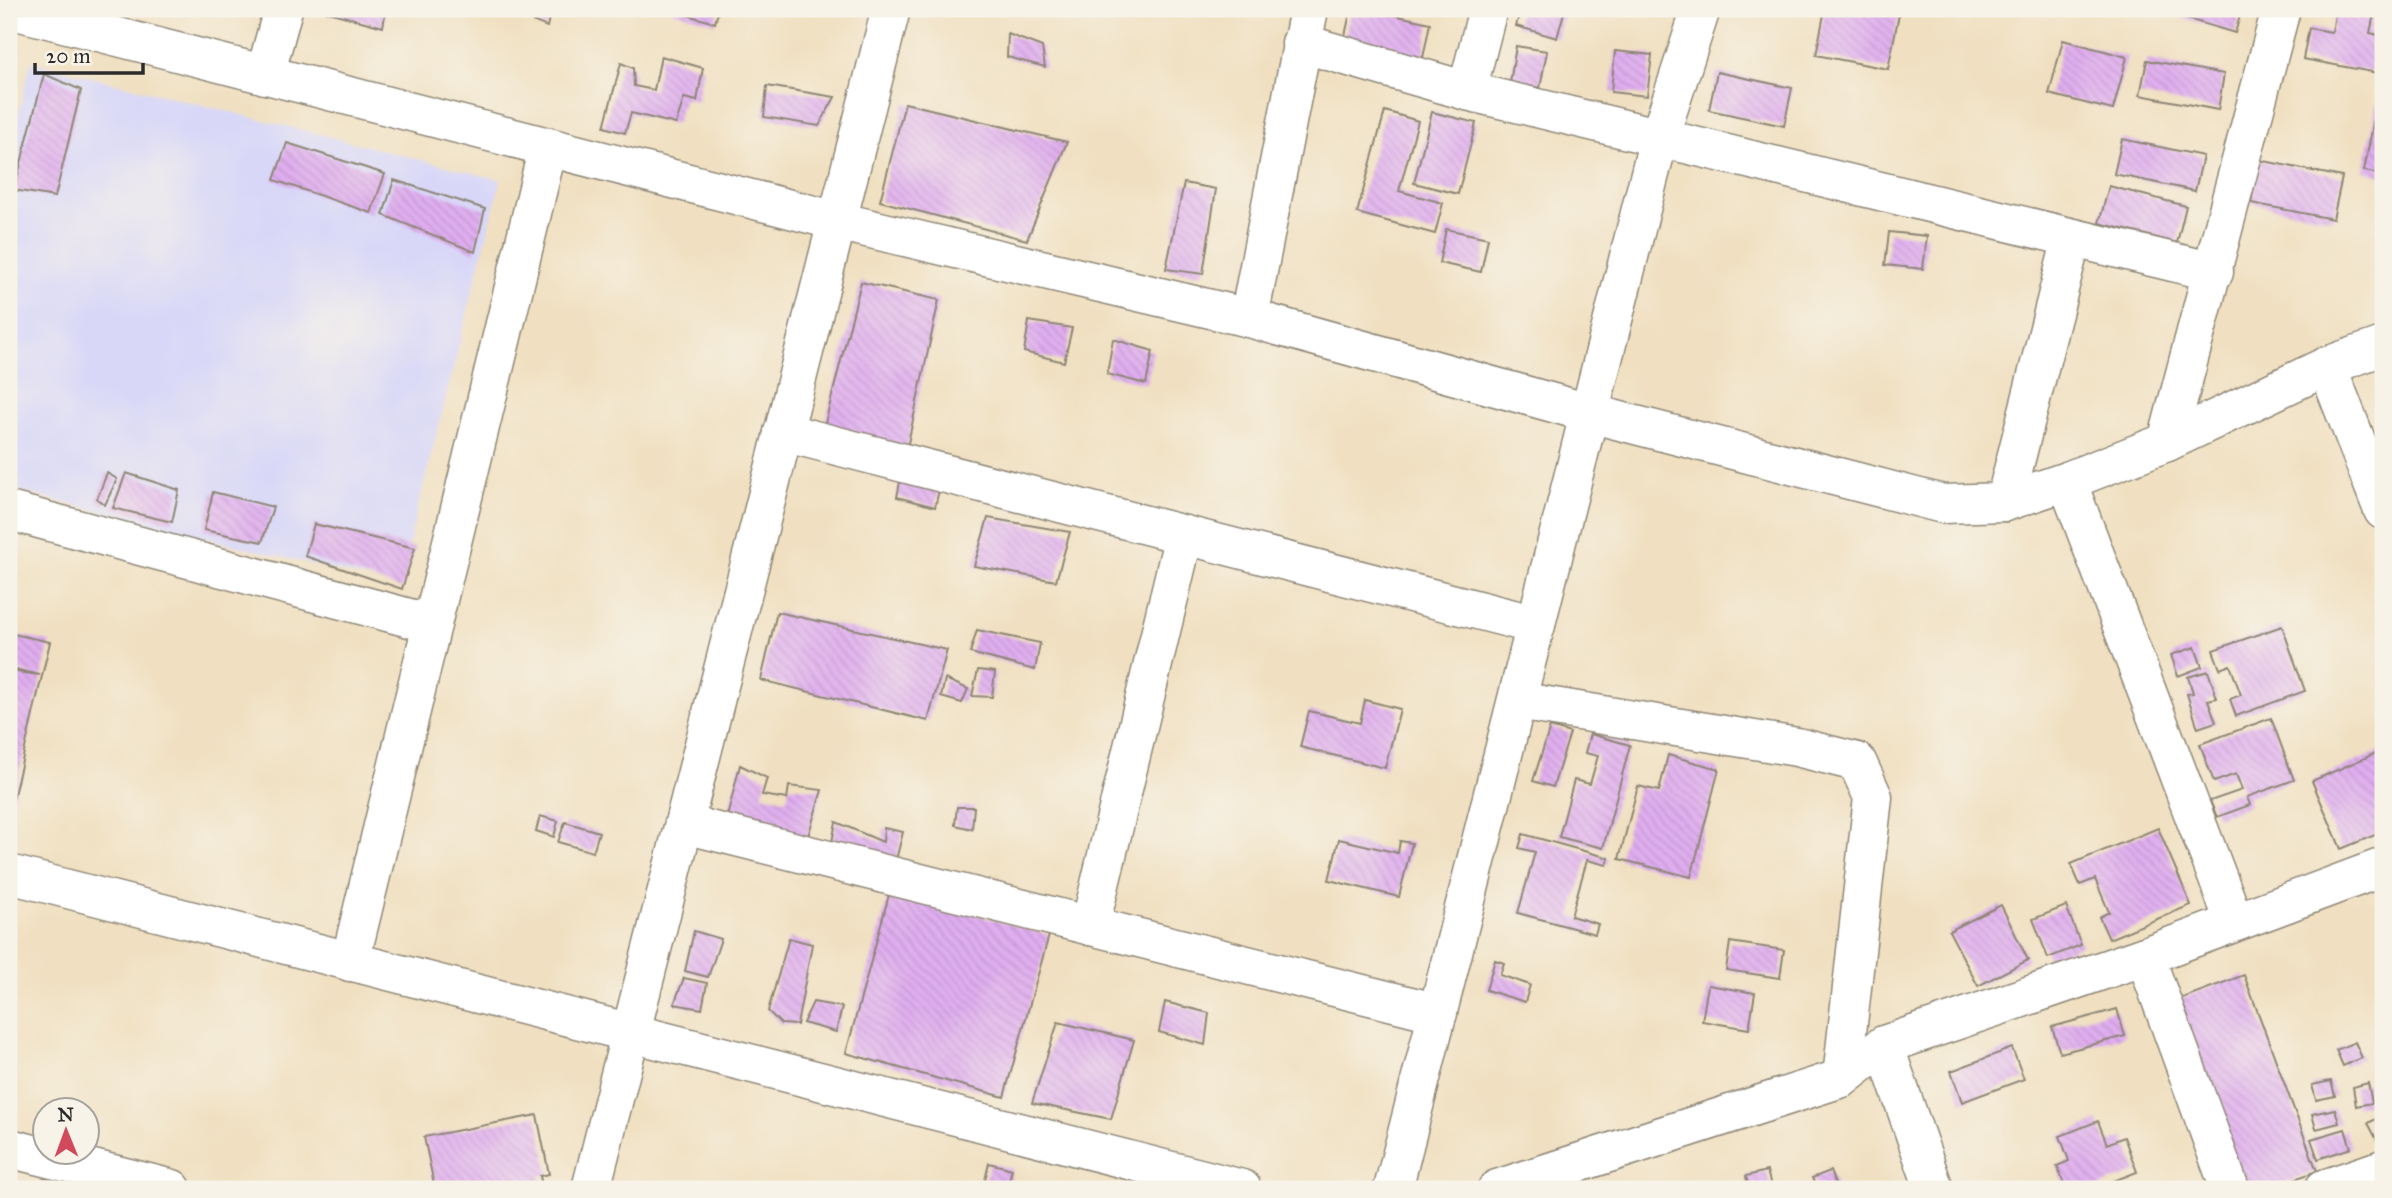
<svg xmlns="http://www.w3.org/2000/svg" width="2392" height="1198" font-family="'IM FELL Great Primer',serif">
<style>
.built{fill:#d8d7f8}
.building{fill:url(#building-back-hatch)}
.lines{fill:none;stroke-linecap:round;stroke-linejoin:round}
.minor-casing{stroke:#8e8676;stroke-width:41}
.minor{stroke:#fff;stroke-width:38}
</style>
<defs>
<pattern id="building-back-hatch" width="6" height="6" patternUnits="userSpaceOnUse" patternTransform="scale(1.75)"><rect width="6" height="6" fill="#e0aeef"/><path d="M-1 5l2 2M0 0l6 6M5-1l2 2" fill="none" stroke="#c096cd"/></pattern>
</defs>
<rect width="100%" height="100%" fill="#f7f3e8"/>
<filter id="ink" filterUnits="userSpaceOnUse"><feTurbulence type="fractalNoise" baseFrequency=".0143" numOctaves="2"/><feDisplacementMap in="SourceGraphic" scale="14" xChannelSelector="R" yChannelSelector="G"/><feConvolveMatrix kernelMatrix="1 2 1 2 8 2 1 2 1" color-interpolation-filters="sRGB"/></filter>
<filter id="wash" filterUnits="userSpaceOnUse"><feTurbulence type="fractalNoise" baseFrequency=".00686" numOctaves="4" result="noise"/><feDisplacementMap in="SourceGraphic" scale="28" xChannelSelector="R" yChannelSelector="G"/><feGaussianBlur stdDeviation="1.57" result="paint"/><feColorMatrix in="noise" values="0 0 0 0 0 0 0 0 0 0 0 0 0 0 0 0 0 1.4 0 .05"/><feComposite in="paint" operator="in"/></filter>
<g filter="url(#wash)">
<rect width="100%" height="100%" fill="#f0e0c1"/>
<!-- built -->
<path class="built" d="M31,62l470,118 -103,406 -389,-97v-338z"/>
<g id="blocks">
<!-- building -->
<g class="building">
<path d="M321,9h65l-3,18 -62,-17z"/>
<path d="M519,9h32l-4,18 -30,-12z"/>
<path d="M674,9h45l-4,14 -42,-12z"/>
<path d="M1075,9h25l-1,10 -27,-3z"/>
<path d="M1351,9h16l63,14 -7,35 -79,-18z"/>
<path d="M1521,9h44l-8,29 -41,-12z"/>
<path d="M1825,9h75l-12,60 -72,-14z"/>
<path d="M2154,9h88l-7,24z"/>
<path d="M2336,9h39l-5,24 13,3v38l-80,-15 6,-31 23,4z"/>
<path d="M1008,34l34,13 3,20 -38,-10z"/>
<path d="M2063,40l64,17 -14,53 -64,-16z"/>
<path d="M1516,46l31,5 -7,37 -30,-5z"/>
<path d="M1615,51l37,4 -5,41 -36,-4z"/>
<path d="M661,56l42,12 -6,33 -13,-3 -8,26 -45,-11 -6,20 -21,-6 17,-64 12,5 1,18 20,4z"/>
<path d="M2147,60l77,14 -6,36 -78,-15z"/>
<path d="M1717,72l75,16 -8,38 -75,-16z"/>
<path d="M44,74l37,16 -26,107 -41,-7z"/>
<path d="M767,86l68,11 -16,29 -55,-9z"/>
<path d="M905,103l162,39 -40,98 -147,-39z"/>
<path d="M2377,103l6,1v71l-19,-4z"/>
<path d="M1385,111l33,10 -19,70 44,12 -8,31 -78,-21z"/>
<path d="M1432,112l44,11 -18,71 -44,-11z"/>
<path d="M2122,139l81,17 -8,35 -81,-17z"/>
<path d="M287,143l98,31 -14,39 -97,-33z"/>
<path d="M2259,160l83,17 -9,42 -82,-16z"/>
<path d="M394,180l91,29 -10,43 -92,-37z"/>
<path d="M1184,183l32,6 -13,85 -37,-5z"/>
<path d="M2109,186l77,20 -9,37 -78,-20z"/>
<path d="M1446,229l42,9 -7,34 -42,-9z"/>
<path d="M1889,232l38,4 -4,33 -38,-4z"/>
<path d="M861,282l78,18 -34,157 -83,-22z"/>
<path d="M1029,321l43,7 -8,34 -40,-10z"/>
<path d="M1113,339l40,12 -7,33 -39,-10z"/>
<path d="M107,473l10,6 -12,26 -8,-6z"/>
<path d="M126,473l53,17 -7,32 -59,-14z"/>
<path d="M901,477l38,13 -4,17 -38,-10z"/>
<path d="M213,492l60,15 -11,35 -58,-12z"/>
<path d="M988,518l82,14 -14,49 -82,-15z"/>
<path d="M314,524l101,24 -13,41 -97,-33z"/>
<path d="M777,612l170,38 -19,71 -167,-41z"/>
<path d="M2282,626l23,65 -69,25 -6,-17 11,-4 -11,-30 -10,4 -7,-19z"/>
<path d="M977,630l63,13 -5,27 -65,-17z"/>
<path d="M9,633l41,9 -40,170 -1,-141 31,4 -31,-7z"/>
<path d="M2195,647l7,20 -24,9 -7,-21z"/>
<path d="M978,670l17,2 -3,25 -20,-1z"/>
<path d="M2208,671l9,27 -9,2 8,22 -18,6 -11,-34 6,-1 -5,-16z"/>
<path d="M945,679l23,10 -6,14 -21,-6z"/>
<path d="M1365,700l35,9 -15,59 -85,-21 9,-36 51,12z"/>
<path d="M2271,718l23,62 -47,17 3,8 -33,12 -7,-16 32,-11 -6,-16 -22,8 -14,-38z"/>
<path d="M1550,727l20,6 -17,54 -20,-6z"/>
<path d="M1590,734l40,11 -27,103 -44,-11 15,-57 16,4 8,-28 -13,-3z"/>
<path d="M2383,750v70l-7,4 4,9 -39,16 -29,-68z"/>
<path d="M1668,755l51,14 -28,108 -72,-18 19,-73 21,5z"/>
<path d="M740,765l27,13 -5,17 25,4 2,-13 33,4 -17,56 -79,-25z"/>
<path d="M957,807h17l-2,22 -17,-4z"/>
<path d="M540,816l18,5 -4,16 -18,-6z"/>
<path d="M565,822l34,10 -6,20 -35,-10z"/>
<path d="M836,822l47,20 1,-14 19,4 -9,36 -64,-16z"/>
<path d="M2158,828l33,77 -82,34 -10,-22 10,-5 -14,-33 -15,6 -9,-21z"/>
<path d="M1523,834l86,24 -2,7 -20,-5 -16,56 27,8 -3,10 -77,-21 17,-61 -16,-4z"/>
<path d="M1339,839l59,14 2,-12 12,2 -13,54 -70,-17z"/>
<path d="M890,891l159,44 -45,162 -158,-44z"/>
<path d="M2001,905l27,55 -50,26 -29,-55z"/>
<path d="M2066,906l15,39 -33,13 -15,-39z"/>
<path d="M694,931l27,8 -13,38 -23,-6z"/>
<path d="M789,938l23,6 -15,81 -16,-1 -13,-13z"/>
<path d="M1730,942l54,8 -4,28 -54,-8z"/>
<path d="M1495,960l9,3 -4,12 30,10 -5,17 -39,-12z"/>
<path d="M2244,975l73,196 -50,18h-23l-70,-188z"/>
<path d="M684,978l23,5 -5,26 -28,-5z"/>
<path d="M1708,985l47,8 -6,36 -47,-8z"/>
<path d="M813,1002l29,5 -6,25 -33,-9z"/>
<path d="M1165,1002l44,11 -4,32 -46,-13z"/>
<path d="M2117,1009l8,27 -65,17 -8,-26z"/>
<path d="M1058,1022l76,18 -23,79 -79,-16z"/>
<path d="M2355,1042l7,16 -19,8 -7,-16z"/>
<path d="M2012,1048l12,31 -62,23 -11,-31z"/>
<path d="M2331,1081l4,15 -19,4 -4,-15z"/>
<path d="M2368,1083l4,20 -16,3 -3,-19z"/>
<path d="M2335,1109l4,14 -23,6 -4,-15z"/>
<path d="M537,1115l12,59 -9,2 2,10 -16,3h-77v-3l-14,3 -11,-52z"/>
<path d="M2378,1118l5,10v11l-5,3 -10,-19z"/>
<path d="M2098,1121l9,23 17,-7 13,35 -44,17h-27l-9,-23 12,-5 -9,-25z"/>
<path d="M2345,1129l6,19 -33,11 -7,-20z"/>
<path d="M989,1163l23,6 -5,20h-24z"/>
<path d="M1767,1171l5,18h-23l-3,-13z"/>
<path d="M1830,1171l7,18h-20l-5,-11z"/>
</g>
</g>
</g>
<g filter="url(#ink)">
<use href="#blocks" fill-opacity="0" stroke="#8e8676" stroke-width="2"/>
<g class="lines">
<defs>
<g id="minor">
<path d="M9,9l828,212 412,97 340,95 354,91 62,-2 62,-21 100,-39 160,-76 56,-20"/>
<path d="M1301,43l166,48 747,181"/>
<path d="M265,75l18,-66"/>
<path d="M1467,91l21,-82"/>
<path d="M1249,318l60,-309"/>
<path d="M2327,366l56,144"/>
<path d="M783,432l753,193"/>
<path d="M2167,442l114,-433"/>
<path d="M2067,481l167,440"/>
<path d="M2005,502l67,-264"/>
<path d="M9,511l423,113"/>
<path d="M1517,701l280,46 60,15 16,35 -31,281"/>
<path d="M685,824l753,189"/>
<path d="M9,874l1233,315"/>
<path d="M1090,926l94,-391"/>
<path d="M2145,956l85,233"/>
<path d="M350,962l198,-815"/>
<path d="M1884,1045l50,144"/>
<path d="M9,1148l163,41"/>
<path d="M591,1189l300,-1180"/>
<path d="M1393,1189l266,-1051 42,-129"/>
<path d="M1497,1189l345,-111 42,-33 261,-89 238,-89"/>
<path d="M2324,1189l59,-20"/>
</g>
</defs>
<!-- minor casing -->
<use href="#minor" class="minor-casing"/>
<!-- minor -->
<use href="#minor" class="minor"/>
</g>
</g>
<!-- margin -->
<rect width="2392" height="1198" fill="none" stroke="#f7f3e8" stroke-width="35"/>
<!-- north arrow -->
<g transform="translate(66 1131) rotate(359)"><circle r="33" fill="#f7f3e8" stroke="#a5a39c" stroke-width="2"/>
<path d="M0-5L12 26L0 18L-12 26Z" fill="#d1495b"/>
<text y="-10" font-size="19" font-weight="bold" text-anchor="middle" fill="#2b2b2b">N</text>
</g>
<!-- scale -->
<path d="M35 63v10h108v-10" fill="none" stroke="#2b2b2b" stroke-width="3.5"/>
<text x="46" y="63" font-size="21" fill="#2b2b2b" stroke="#f7f3e8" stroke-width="5" paint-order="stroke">20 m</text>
</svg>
